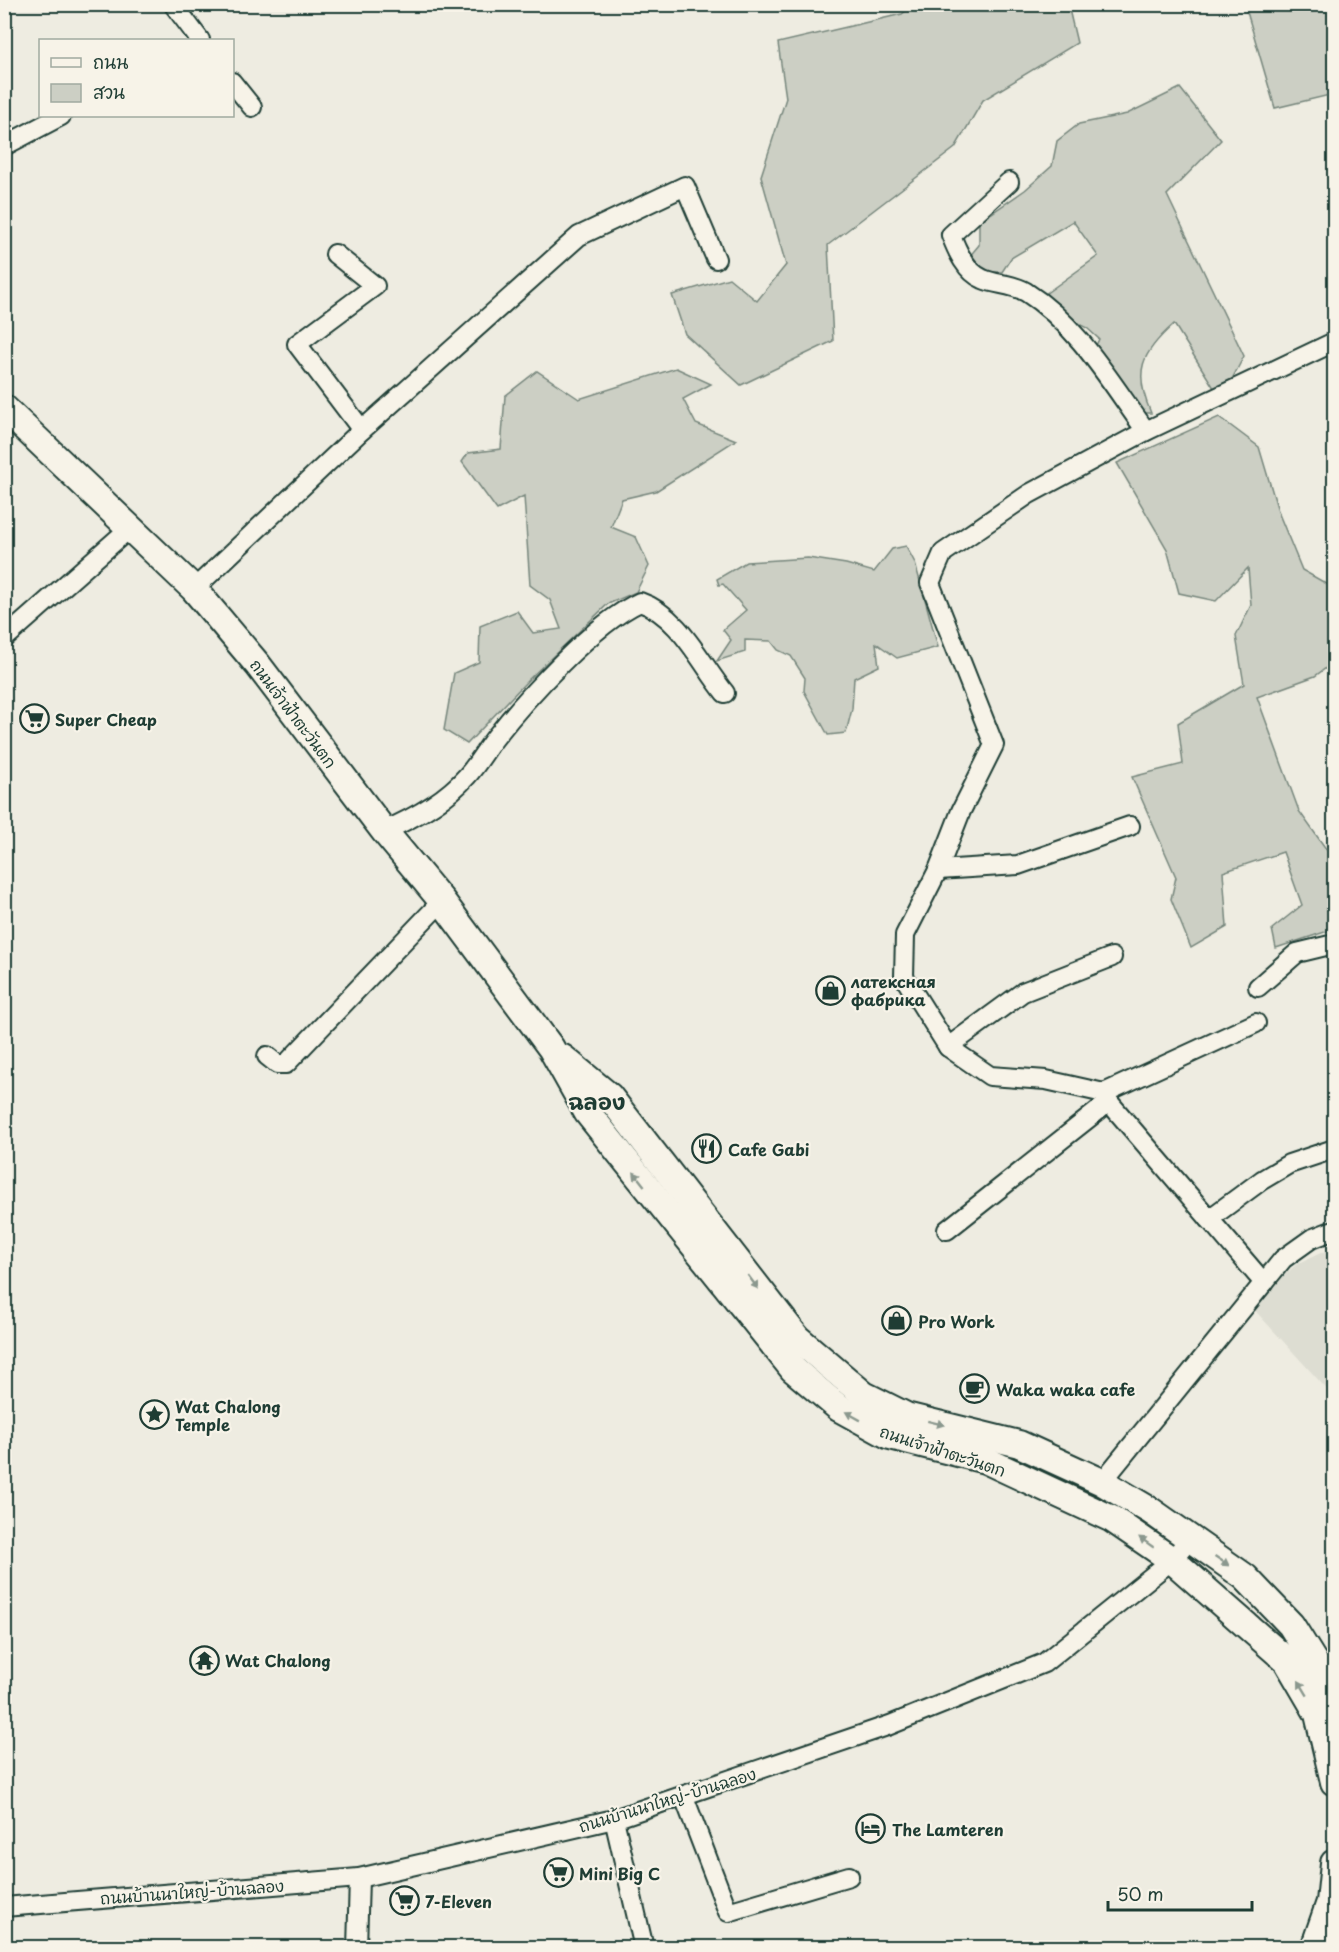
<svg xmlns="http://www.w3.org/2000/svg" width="1339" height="1952" font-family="'Playpen Sans','Playpen Sans Thai',sans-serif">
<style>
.built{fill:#ddddd2}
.green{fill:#cccfc4;stroke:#76867c;stroke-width:1.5}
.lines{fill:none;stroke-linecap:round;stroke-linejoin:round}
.street-casing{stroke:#1f3d34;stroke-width:22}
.secondary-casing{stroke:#1f3d34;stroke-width:30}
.street{stroke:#f7f3e8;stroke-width:18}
.secondary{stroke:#f7f3e8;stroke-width:26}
.oneway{fill:#8b988e}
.labels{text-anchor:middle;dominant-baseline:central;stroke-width:4.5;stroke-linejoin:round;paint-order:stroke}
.street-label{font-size:16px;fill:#1f3d34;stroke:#f7f3e8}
.poi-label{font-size:16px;font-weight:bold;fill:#1f3d34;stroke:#f7f3e8;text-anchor:start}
.district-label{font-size:22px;font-weight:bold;fill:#1f3d34;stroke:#f7f3e8}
</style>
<rect width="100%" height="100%" fill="#eeece1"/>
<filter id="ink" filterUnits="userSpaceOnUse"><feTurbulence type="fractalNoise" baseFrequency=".0167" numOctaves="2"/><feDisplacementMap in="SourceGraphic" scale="12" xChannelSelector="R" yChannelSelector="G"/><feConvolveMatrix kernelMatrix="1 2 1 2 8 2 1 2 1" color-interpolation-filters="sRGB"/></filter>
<g filter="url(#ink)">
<!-- built -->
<path class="built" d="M1334,1247v150l-84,-92 47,-41z"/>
<!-- green -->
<g class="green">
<path d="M913,5h155l9,38 -94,57 -28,48 -127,97 5,96 -92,44 -56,-51 -13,-39 57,-17 28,23 29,-36 -25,-89 25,-78 -8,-55 124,-29z"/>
<path d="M1245,5h89v89l-59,14z"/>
<path d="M1180,88l41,52 -54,55 77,161 -13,25 -17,7 -40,-64c-33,29 -41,48 -23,89h-9l-48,-63 5,-11 -12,-11 -18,-9 -24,-25 53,-38 -25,-35 -62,37 -9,14h-15l-19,-14 11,-13v-23l46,-32 27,-24 5,-25 22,-17 48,-10z"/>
<path d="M676,368l35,16 -28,15 13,25 40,16 -80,51 -34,8 -11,28 25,10 13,29 -13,26 -28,12 -80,76 -61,64 -23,-14 10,-57 25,-11 1,-36 37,-15 16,22 28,-4 -11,-29 -20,-15 -6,-89 -27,14 -35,-48 6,-9 33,-4 4,-53 32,-25 42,28z"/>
<path d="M1219,417l40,30 20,67 23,56 32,18v74l-19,14 -58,21 42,114 35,49v69l-58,19 -4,-19 30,-24 -19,-53 -60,20 4,55 -36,21 -20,-49 5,-22 -44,-100 51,-13 -5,-41 66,-39 -8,-48 15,-31 -3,-37 -32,33 -37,-8 -12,-44 -50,-86z"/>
<path d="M906,546l9,17 23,84 -41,11 -21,-15 3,23 -25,12 -2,31 -6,24 -18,2 -24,-44 1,-13 -14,-22 -13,-6 -7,-9 -26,-1v12l-28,9 14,-21 -8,-10 23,-20 -23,-26 -4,1 -2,-6 29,-17 62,-4 38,6 28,8 18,-23z"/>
</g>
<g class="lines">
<defs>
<g id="street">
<path d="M173,4l27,36"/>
<path d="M232,82l20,25"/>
<path d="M4,146l57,-30"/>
<path d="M1009,182l-58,53c6,16 15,37 32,44 13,6 28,4 43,13 52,33 85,91 120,139"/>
<path d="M335,254l40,32 -78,58 65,86"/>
<path d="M194,589l168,-159 217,-194 106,-50 31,73"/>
<path d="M4,639l127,-112"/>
<path d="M384,831c30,-13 61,-30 83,-55 10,-11 18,-25 27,-37 32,-41 100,-116 146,-137 39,13 60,60 85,91"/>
<path d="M938,870l80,-5 112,-39"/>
<path d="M1258,987l39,-34 37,-9"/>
<path d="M948,1047l75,-55 89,-35"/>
<path d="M267,1056l10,8h9l156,-163"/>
<path d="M1104,1093l152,-70"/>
<path d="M1209,1219l53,-39 27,-16 45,-15"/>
<path d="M947,1230l162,-128"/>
<path d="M1264,1283l-155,-181 -5,-9 -58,-13 -56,-4 -42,-29 -44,-70 1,-42 33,-65 23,-59 33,-66 -64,-162 13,-30 86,-59 117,-63 188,-89"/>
<path d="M1102,1482l181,-223 28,-20 23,-9"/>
<path d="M684,1797l44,115 121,-36"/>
<path d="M614,1819l30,129"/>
<path d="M4,1907l355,-29 255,-59 276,-94 154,-62 128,-103 17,-21"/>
<path d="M357,1948l2,-70"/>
</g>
<g id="secondary">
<path d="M4,408l190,181 64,76 126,166 58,70 109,147 36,64 206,257 46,39 51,28 95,24 127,59 60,41 115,101 31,53 16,68"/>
<path d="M563,1058l46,38 188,242 67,57 42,21 113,28 83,38 49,29 94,66 46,48 43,69"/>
<path d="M1314,1948l16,-46 4,-39"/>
</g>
</defs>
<!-- street casing -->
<use href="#street" class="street-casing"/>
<!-- secondary casing -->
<use href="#secondary" class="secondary-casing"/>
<!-- street -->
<use href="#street" class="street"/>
<!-- secondary -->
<use href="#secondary" class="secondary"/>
</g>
<!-- one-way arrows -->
<defs><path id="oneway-solid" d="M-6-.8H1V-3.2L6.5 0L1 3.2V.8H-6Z" transform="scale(1.5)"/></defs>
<g class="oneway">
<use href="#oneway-solid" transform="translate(639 1179) rotate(-128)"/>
<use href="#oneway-solid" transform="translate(753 1282) rotate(53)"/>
<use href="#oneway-solid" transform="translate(853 1416) rotate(-151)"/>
<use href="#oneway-solid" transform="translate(936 1423) rotate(14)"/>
<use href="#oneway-solid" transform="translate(1146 1542) rotate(-145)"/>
<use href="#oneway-solid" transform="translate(1222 1561) rotate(34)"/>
<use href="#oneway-solid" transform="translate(1303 1688) rotate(-121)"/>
</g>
</g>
<!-- icons -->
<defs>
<symbol id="supermarket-ring" viewBox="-11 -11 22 22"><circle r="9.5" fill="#f7f3e8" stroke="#1f3d34" stroke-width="1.5"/><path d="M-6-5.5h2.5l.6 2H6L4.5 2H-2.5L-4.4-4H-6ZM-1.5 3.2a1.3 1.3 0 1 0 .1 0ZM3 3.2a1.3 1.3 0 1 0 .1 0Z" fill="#1f3d34"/></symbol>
<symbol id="shop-ring" viewBox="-11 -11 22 22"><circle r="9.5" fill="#f7f3e8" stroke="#1f3d34" stroke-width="1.5"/><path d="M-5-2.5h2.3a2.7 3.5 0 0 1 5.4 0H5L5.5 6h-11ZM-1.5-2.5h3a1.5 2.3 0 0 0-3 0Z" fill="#1f3d34"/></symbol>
<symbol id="restaurant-ring" viewBox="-11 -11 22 22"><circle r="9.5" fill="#f7f3e8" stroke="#1f3d34" stroke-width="1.5"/><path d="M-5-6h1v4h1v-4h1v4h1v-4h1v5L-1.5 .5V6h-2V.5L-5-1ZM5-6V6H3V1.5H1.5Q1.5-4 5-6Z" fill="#1f3d34"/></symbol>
<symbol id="cafe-ring" viewBox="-11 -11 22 22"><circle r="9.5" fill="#f7f3e8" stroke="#1f3d34" stroke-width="1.5"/><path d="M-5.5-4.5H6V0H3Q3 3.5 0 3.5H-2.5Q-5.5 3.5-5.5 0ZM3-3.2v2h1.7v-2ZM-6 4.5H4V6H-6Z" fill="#1f3d34"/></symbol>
<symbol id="sight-ring" viewBox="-11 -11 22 22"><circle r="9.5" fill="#f7f3e8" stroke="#1f3d34" stroke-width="1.5"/><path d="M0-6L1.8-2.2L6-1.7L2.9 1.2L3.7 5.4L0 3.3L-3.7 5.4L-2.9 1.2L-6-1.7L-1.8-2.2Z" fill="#1f3d34"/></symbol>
<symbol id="temple-ring" viewBox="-11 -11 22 22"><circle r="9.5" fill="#f7f3e8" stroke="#1f3d34" stroke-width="1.5"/><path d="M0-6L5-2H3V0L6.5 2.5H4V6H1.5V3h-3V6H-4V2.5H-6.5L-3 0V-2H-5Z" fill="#1f3d34"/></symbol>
<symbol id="hotel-ring" viewBox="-11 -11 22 22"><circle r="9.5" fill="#f7f3e8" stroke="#1f3d34" stroke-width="1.5"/><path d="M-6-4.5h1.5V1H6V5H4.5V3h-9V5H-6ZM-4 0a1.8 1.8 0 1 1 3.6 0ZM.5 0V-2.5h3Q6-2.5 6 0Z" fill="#1f3d34"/></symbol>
</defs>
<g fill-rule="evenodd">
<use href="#supermarket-ring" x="18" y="702" width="33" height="33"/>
<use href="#shop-ring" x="814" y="974" width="33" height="33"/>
<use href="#restaurant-ring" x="690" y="1132" width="33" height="33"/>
<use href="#shop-ring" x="880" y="1304" width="33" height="33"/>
<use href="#cafe-ring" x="958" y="1372" width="33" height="33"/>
<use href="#sight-ring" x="138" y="1398" width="33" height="33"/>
<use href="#temple-ring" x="188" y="1644" width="33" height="33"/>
<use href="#hotel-ring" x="854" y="1812" width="33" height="33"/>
<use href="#supermarket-ring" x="542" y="1856" width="33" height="33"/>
<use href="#supermarket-ring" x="388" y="1884" width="33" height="33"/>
</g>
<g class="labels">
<!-- street labels -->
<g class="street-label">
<text transform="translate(294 713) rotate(53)">ถนนเจ้าฟ้าตะวันตก</text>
<text transform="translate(943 1450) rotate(18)">ถนนเจ้าฟ้าตะวันตก</text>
<text transform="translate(667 1799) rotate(-17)">ถนนบ้านนาใหญ่-บ้านฉลอง</text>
<text transform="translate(192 1891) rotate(-4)">ถนนบ้านนาใหญ่-บ้านฉลอง</text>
</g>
<!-- poi labels -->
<g class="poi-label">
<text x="55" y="719">Super Cheap</text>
<text x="851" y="981">латексная<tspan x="851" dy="18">фабрика</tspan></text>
<text x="728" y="1149">Cafe Gabi</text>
<text x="918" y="1321">Pro Work</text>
<text x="996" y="1389">Waka waka cafe</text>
<text x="175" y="1406">Wat Chalong<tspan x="175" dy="18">Temple</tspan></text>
<text x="225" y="1660">Wat Chalong</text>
<text x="892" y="1829">The Lamteren</text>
<text x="579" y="1873">Mini Big C</text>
<text x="425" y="1901">7-Eleven</text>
</g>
<!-- district labels -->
<g class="district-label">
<text x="597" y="1100">ฉลอง</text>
</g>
</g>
<!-- margin -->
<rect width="1339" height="1952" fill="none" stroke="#f7f3e8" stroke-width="24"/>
<rect x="12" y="12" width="1315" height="1928" fill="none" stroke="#1f3d34" stroke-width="2" filter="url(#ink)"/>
<!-- legend -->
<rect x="39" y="39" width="195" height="78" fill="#f7f3e8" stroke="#a1aaa0" stroke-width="1.5"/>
<rect x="51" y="58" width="30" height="9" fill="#f7f3e8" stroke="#a1aaa0" stroke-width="1.5"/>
<text x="93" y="69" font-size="18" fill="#1f3d34">ถนน</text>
<rect x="51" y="84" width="30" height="18" fill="#cccfc4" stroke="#a1aaa0" stroke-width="1.5"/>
<text x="93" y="99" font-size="18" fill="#1f3d34">สวน</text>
<!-- scale -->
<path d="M1108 1901v9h144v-9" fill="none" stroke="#1f3d34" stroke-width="3"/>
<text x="1117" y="1901" font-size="18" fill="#1f3d34" stroke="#f7f3e8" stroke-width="4.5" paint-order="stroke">50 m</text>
</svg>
